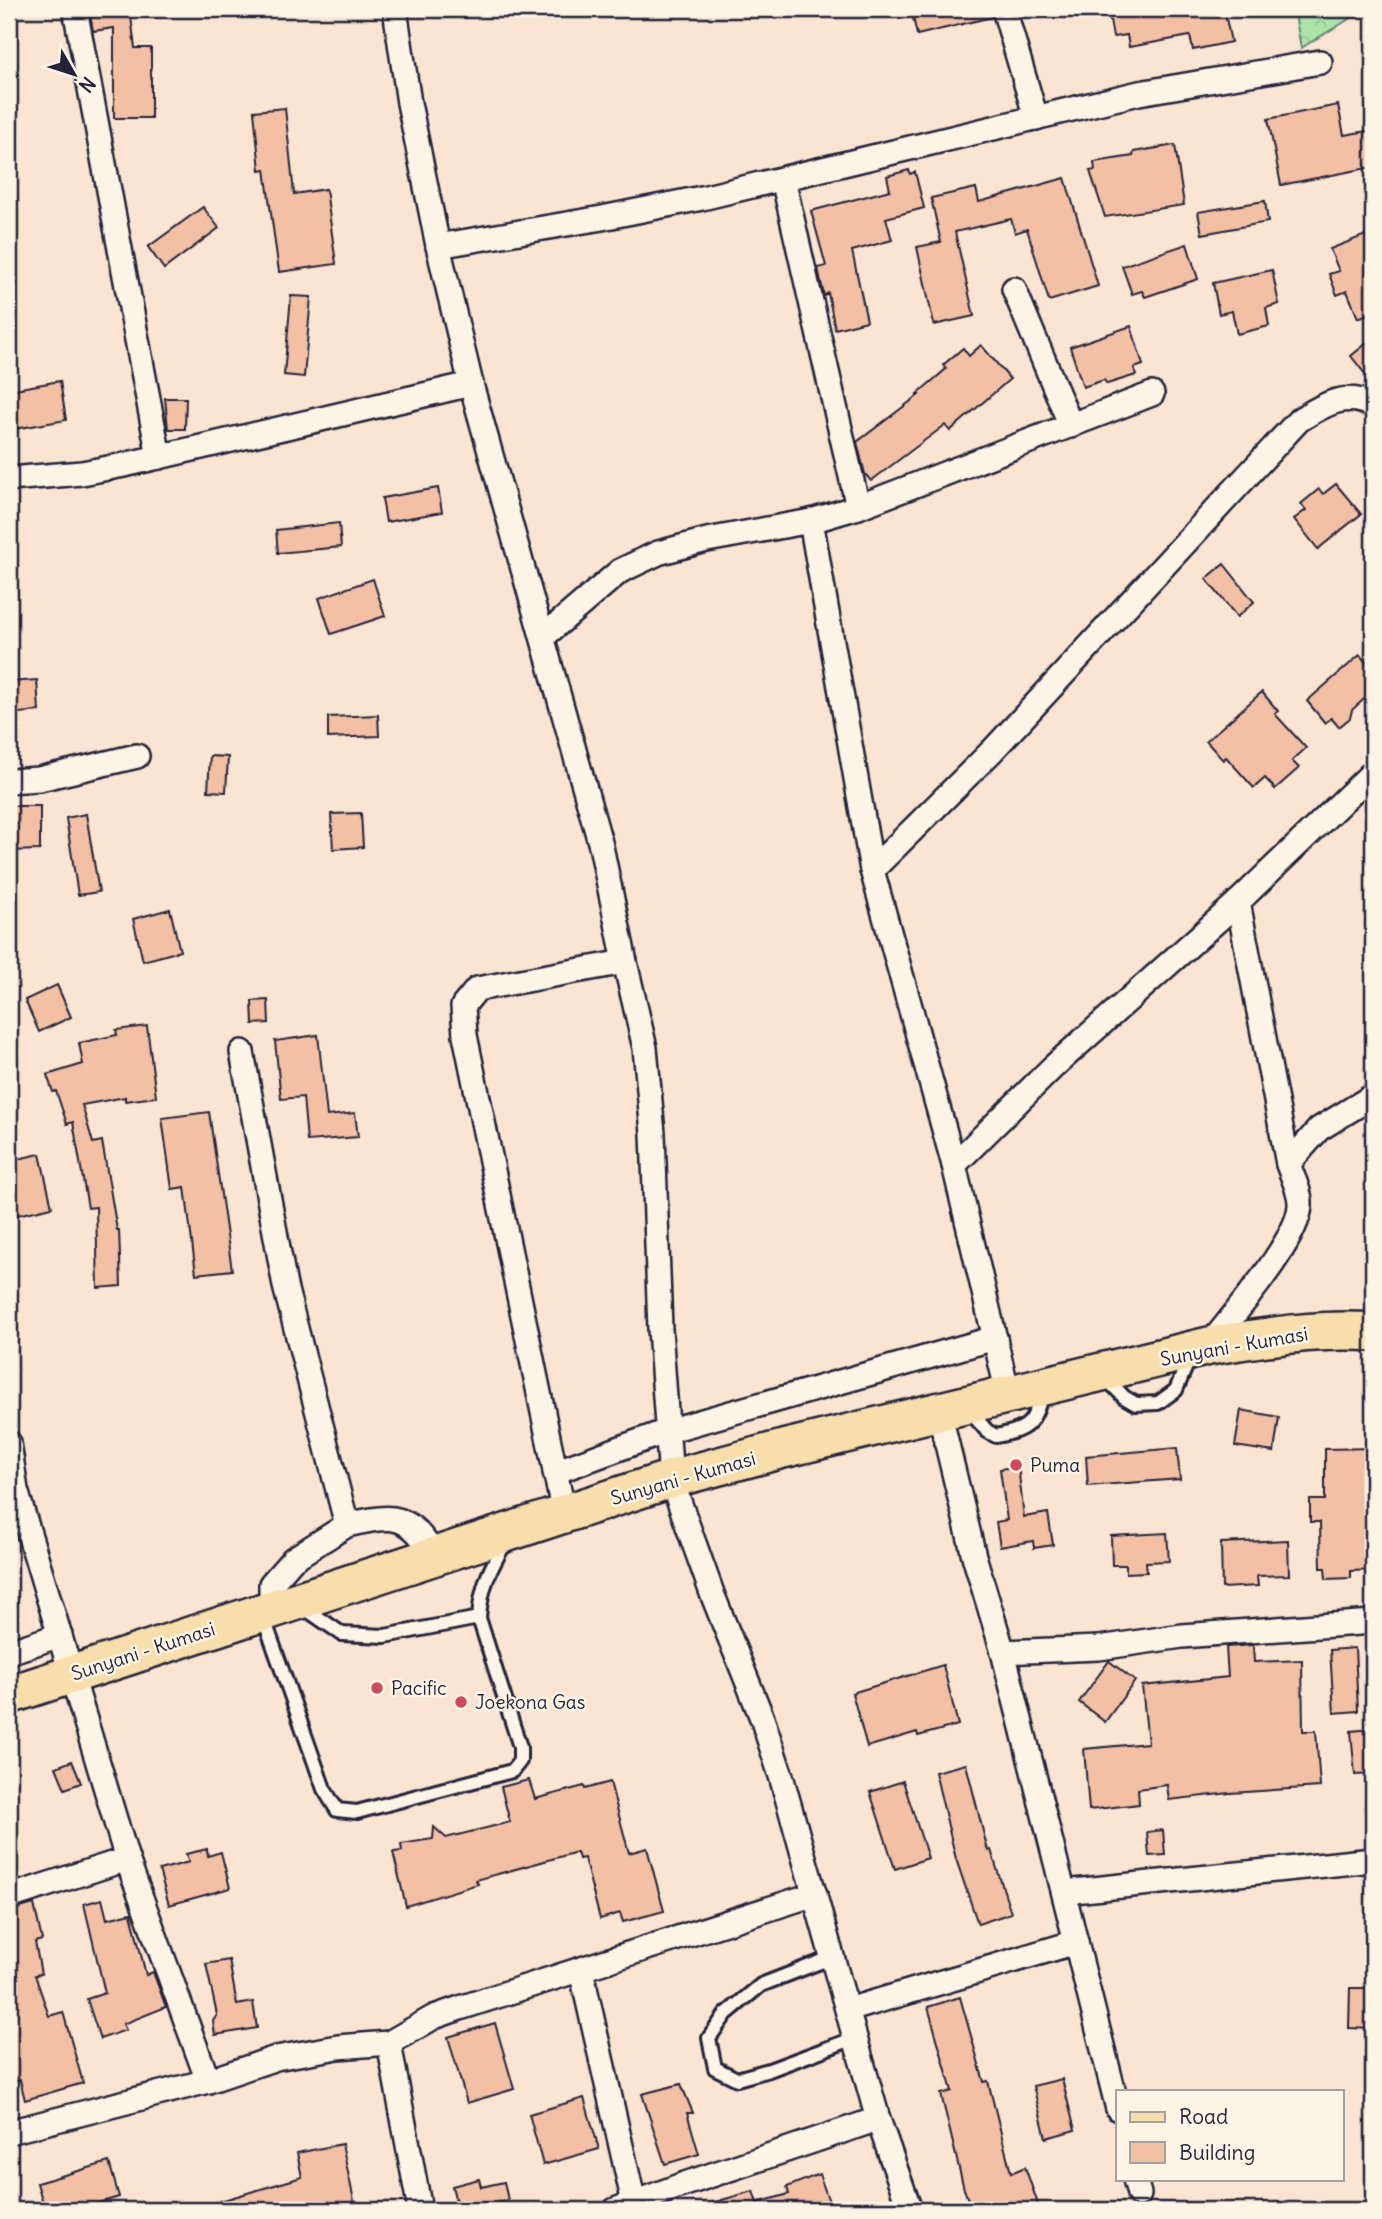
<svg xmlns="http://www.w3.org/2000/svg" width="1382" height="2219" font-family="Delius,sans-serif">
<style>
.forest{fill:url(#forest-crowns);stroke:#668372;stroke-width:2}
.building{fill:#f3c0a4;stroke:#22223b;stroke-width:2}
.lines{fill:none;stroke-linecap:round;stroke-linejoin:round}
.service-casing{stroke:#22223b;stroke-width:18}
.minor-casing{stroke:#22223b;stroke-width:28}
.primary-casing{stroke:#22223b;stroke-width:42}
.service{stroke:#fcf5e5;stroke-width:12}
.minor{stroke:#fcf5e5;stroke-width:23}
.primary{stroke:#f8deab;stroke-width:37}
.poi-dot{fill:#d1495b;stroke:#fcf5e5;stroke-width:2.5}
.labels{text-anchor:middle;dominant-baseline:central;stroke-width:5;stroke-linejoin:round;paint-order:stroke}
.street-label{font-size:19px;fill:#22223b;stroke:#fcf5e5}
.poi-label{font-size:19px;fill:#22223b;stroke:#fcf5e5;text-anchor:start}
</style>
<defs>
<pattern id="forest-crowns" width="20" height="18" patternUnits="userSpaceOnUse" patternTransform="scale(1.75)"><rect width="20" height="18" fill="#abe4a9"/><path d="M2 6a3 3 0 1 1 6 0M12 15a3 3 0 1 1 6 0" fill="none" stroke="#93c392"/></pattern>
</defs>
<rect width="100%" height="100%" fill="#f9e5d2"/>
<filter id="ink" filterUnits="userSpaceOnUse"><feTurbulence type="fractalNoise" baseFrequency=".0143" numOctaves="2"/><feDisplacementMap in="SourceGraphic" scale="14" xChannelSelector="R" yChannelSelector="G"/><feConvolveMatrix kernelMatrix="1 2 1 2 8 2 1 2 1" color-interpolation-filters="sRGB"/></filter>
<g filter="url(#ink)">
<!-- forest -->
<path class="forest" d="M1294,9h72l-65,39z"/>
<!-- building -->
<g class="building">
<path d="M89,9h41l5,39h16v70h-37v-90l-21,3z"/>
<path d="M911,9h79l2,8 -75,18z"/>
<path d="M1108,9h116l7,33 -38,8 -3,-14 -61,11 -2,-12 -14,2z"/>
<path d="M1338,105l6,30 29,-5v37l-92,18 -13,-66z"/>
<path d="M285,108l9,86 32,-5 10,75 -57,8 -14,-103 -5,1 -6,-59z"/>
<path d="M1175,145l9,60 -79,12 -15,-46 5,-1 -1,-8 39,-6 1,-4z"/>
<path d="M909,170l1,4 5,-2 9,36 -38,10 6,22 -40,11 15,70 -32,8 -7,-36 -4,3 -6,-28 8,-2 -15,-55 79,-21 -3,-14z"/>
<path d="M1065,178l33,108 -49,15 -22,-72 -12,4 -4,-14 -56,13 19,84 -40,9 -17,-78 24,-5 -10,-44 45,-10 3,14z"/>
<path d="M1265,201l3,21 -66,12 -4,-22z"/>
<path d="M203,207l16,21 -55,41 -16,-22z"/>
<path d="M1368,234l5,13v65l-15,6 -11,-27 -10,4 -8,-21 10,-3 -9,-22z"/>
<path d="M1187,244l11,35 -53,18 -3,-6 -10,3 -10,-28z"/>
<path d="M1272,270l7,34 -13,4 3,18 -32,8 -5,-23 -13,3 -6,-31z"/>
<path d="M291,296l20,1 -7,80 -20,-2z"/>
<path d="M1131,326l12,39 -9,3 2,7 -29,9 -3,-4 -21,7 -13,-40z"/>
<path d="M1373,338v46l-22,-28z"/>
<path d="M981,345l29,34 -60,52 -5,-6 -74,56 -6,-7 -8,-32 62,-47 -2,-1 29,-25 -3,-4 20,-17 6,8z"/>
<path d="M60,381l6,39 -57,10v-40z"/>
<path d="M165,398h21l-1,31h-17z"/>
<path d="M1336,484l25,30 -43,35 -24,-30 12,-9 -5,-6 18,-15 4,5z"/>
<path d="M438,488l4,24 -56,10 -4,-24z"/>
<path d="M339,523l2,24 -63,6 -2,-23z"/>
<path d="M1224,564l30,38 -17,15 -31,-38z"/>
<path d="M373,579l12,37 -54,18 -12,-36z"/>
<path d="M1360,655l13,16v20l-21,19 -2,8 -11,9 -8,-9 -6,5 -18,-22z"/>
<path d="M37,680l2,31 -30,3v-32z"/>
<path d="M1262,692l16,19 -3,3 31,34 -14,13 7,7 -24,21 -10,-11 -11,10 -28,-31 -3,3 -17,-19z"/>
<path d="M378,715l1,21 -51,2v-21z"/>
<path d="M210,756l18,1 -2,35 -18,-1z"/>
<path d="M9,806h31v44l-31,1z"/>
<path d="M361,813l2,34 -30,2 -2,-35z"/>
<path d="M86,814l13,78 -21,3 -12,-77z"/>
<path d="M170,909l10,42 -37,10 -10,-42z"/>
<path d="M57,985l14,32 -32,15 -14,-32z"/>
<path d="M268,1000l1,23 -16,1 -1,-23z"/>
<path d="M147,1026l9,71 -31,4v-4l-43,8 11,38 9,-2 15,89h2l2,56 -23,2 -2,-81 -8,1 -15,-86 -6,2 -11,-33 -3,1 -6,-17 36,-11 -4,-21 38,-8 -1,-5z"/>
<path d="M318,1035l9,81 28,-3 3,24 -51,4 -4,-44 -22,2 -6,-58z"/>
<path d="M209,1112l23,158 -36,4 -11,-87 -13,2 -10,-71z"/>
<path d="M40,1154l12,53 -39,9 -4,-19v-36z"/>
<path d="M1241,1410l38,7 -5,35 -39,-6z"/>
<path d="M1177,1448l3,31 -92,7 -2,-30z"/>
<path d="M1373,1448v122l-22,1v7l-25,1 -1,-11h-4l-1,-46h-10v-22h15v-51z"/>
<path d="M1018,1466l6,51 24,-4 5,32 -19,3 -1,-7 -33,6 -4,-25 11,-2 -7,-51z"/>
<path d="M1167,1533l2,28 -23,1 1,10 -21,1v-8h-14l-1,-29z"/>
<path d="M1288,1540l1,35 -32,1 1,10 -36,2 -1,-45z"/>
<path d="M1253,1645l1,17 48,-2 1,71h13l4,56 -90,6 -61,7 -2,-15 -29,4 1,15 -50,6 -5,-61 64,-6 -6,-57 86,-9 -2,-30z"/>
<path d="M1355,1648l3,63 -24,2 -4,-63z"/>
<path d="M1109,1661l26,20 -30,41 -26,-20z"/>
<path d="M943,1665l15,60 -40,11 -1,-4 -50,15 -15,-54z"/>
<path d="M1373,1729v45l-18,1 -4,-44z"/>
<path d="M72,1761l9,22 -16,6 -9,-22z"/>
<path d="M966,1764l22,87 3,-1 20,63 -33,11 -22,-65 -21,-87z"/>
<path d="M529,1780l6,19 49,-13 1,3 25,-7 19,71 18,-5 17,63 -41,11 -3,-9 -20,6 -16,-61 -5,1 -2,-7 -101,28 2,4 -72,22 -13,-54 9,-1 -1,-7 32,-5 1,-12 12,11 64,-16 -9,-35z"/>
<path d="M903,1781l25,77 -33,11 -25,-77z"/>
<path d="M1163,1830l2,25 -16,1 -2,-24z"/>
<path d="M207,1849l1,7 13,-4 9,36 -61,17 -10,-35 30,-8 -3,-8z"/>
<path d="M102,1899l5,20 24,-6 15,62 7,-3 13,35 -43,17 3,6 -26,9 -13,-40 18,-6 -21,-89z"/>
<path d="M34,1904l8,36 -7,2 6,32 -6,1 14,41 14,-4 20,71 -58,17 -5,-20 -11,3v-172z"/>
<path d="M229,1960l8,45 16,-3 4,26 -42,7 -2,-14 4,-6 -11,-51z"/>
<path d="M1350,1988h23v41l-24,-1z"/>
<path d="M960,1997l24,85 4,-1 23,92 14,-6 15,43h-68l-8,-21 -23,-95 11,-3 -24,-84z"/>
<path d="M495,2023l19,66 -47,14 -19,-66z"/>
<path d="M1062,2079l13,51 -29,8 -13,-52z"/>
<path d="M681,2084l12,29h-6l12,41 -34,10 -23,-70z"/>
<path d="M584,2098l15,51 -56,16 -14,-51z"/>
<path d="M342,2144l14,66h-153v-4l99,-29 -5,-24z"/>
<path d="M109,2162l10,35 -45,13h-29l-8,-27z"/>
<path d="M819,2174l13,36h-131v-4l52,-15 4,12 32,-9 -2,-7z"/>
<path d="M479,2179l2,8 23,-5 4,18 -38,10h-12l-6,-24z"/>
</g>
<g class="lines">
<defs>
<g id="service">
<path d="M1105,1377l19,20 12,7 22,-1 18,-13 14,-33"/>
<path d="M967,1408l20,23 9,5c35,-7 36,-12 47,-44"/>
<path d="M300,1605l42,29 43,2 94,-18c2,-32 11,-49 27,-77"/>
<path d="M263,1616l61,173 13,21 20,2 155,-41 8,-10v-14l-41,-129"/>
<path d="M833,1957l-72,28 -35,29 -17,24 6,30 22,11 32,-9 86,-32"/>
</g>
<g id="minor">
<path d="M75,9l84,448"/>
<path d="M395,9l14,94 29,143 33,138 130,462 24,116 20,86 8,85 7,196 11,150 42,117 49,122 19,58 97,343 32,91"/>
<path d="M1004,9l32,109"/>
<path d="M783,179l75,328"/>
<path d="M438,246l164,-28 100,-20 437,-105 181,-31"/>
<path d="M1014,289l57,137"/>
<path d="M9,479l73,-6 42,-8 347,-81"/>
<path d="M811,521l61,349 82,295 54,229"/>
<path d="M544,636l76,-65 38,-18 49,-13 104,-19 47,-14 294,-113"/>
<path d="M9,781l30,-2 98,-23"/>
<path d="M872,870l121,-120 306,-330c23,-14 47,-30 74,-14"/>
<path d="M242,1052l43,234 62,239c49,-11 60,-12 88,31"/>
<path d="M1288,1164l31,-35 54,-33"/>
<path d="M954,1165l99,-98 185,-165 135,-130"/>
<path d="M1209,1346c23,-30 90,-106 91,-141 1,-12 -8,-29 -12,-41l-50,-262"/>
<path d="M939,1411l35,145 29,96 115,457"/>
<path d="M9,1443l7,47 111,369 81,222"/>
<path d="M555,1472l112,-41 328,-93"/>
<path d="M564,1514l-99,-479 -2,-29 14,-17 148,-27"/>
<path d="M271,1610v-26l22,-25 54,-34"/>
<path d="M9,1652l51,-17"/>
<path d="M1003,1652l96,-4 83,-12 191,-14"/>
<path d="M1064,1892l309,-32"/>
<path d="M9,1897l118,-38"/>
<path d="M581,1970l53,233"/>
<path d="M848,2010l228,-68"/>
<path d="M389,2043l31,167"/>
<path d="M9,2132l199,-51 68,-23 62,-11 51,-4 45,-26 26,-9 355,-114"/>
<path d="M1135,2179l4,15"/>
<path d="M615,2210l64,-24 199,-67"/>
</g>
<path id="primary" d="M9,1695l662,-216 112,-30 426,-103c55,-9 109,-18 164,-14"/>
</defs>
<!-- service casing -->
<use href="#service" class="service-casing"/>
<!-- minor casing -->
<use href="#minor" class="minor-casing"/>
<!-- primary casing -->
<use href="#primary" class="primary-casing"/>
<!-- service -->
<use href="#service" class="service"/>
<!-- minor -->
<use href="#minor" class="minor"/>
<!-- primary -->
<use href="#primary" class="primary"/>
</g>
</g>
<!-- markers -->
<g class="poi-dot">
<circle cx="1016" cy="1465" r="7"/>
<circle cx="377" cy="1688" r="7"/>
<circle cx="461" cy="1702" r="7"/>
</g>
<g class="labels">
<!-- street labels -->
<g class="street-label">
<text transform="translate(1234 1346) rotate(-10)">Sunyani - Kumasi</text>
<text transform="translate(683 1478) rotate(-16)">Sunyani - Kumasi</text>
<text transform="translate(143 1651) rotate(-18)">Sunyani - Kumasi</text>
</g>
<!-- poi labels -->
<g class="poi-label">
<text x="1030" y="1465">Puma</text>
<text x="391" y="1688">Pacific</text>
<text x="475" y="1702">Joekona Gas</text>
</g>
</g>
<!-- margin -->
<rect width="1382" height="2219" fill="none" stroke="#fcf5e5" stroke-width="35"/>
<rect x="18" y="18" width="1347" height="2184" fill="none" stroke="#22223b" stroke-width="2.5" filter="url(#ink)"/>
<!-- legend -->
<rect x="1116" y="2090" width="228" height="91" fill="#fcf5e5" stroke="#a5a1a1" stroke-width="2"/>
<rect x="1130" y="2112" width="35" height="10" fill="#f8deab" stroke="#a5a1a1" stroke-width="2"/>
<text x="1179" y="2124" font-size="21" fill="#22223b">Road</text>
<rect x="1130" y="2142" width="35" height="21" fill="#f3c0a4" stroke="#a5a1a1" stroke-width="2"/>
<text x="1179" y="2160" font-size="21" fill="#22223b">Building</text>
<!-- north arrow -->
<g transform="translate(74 74) rotate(129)" stroke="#fcf5e5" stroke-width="5" paint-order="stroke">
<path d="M0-5L12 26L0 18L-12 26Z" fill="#22223b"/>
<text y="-10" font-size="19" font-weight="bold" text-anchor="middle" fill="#22223b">N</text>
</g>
</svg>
